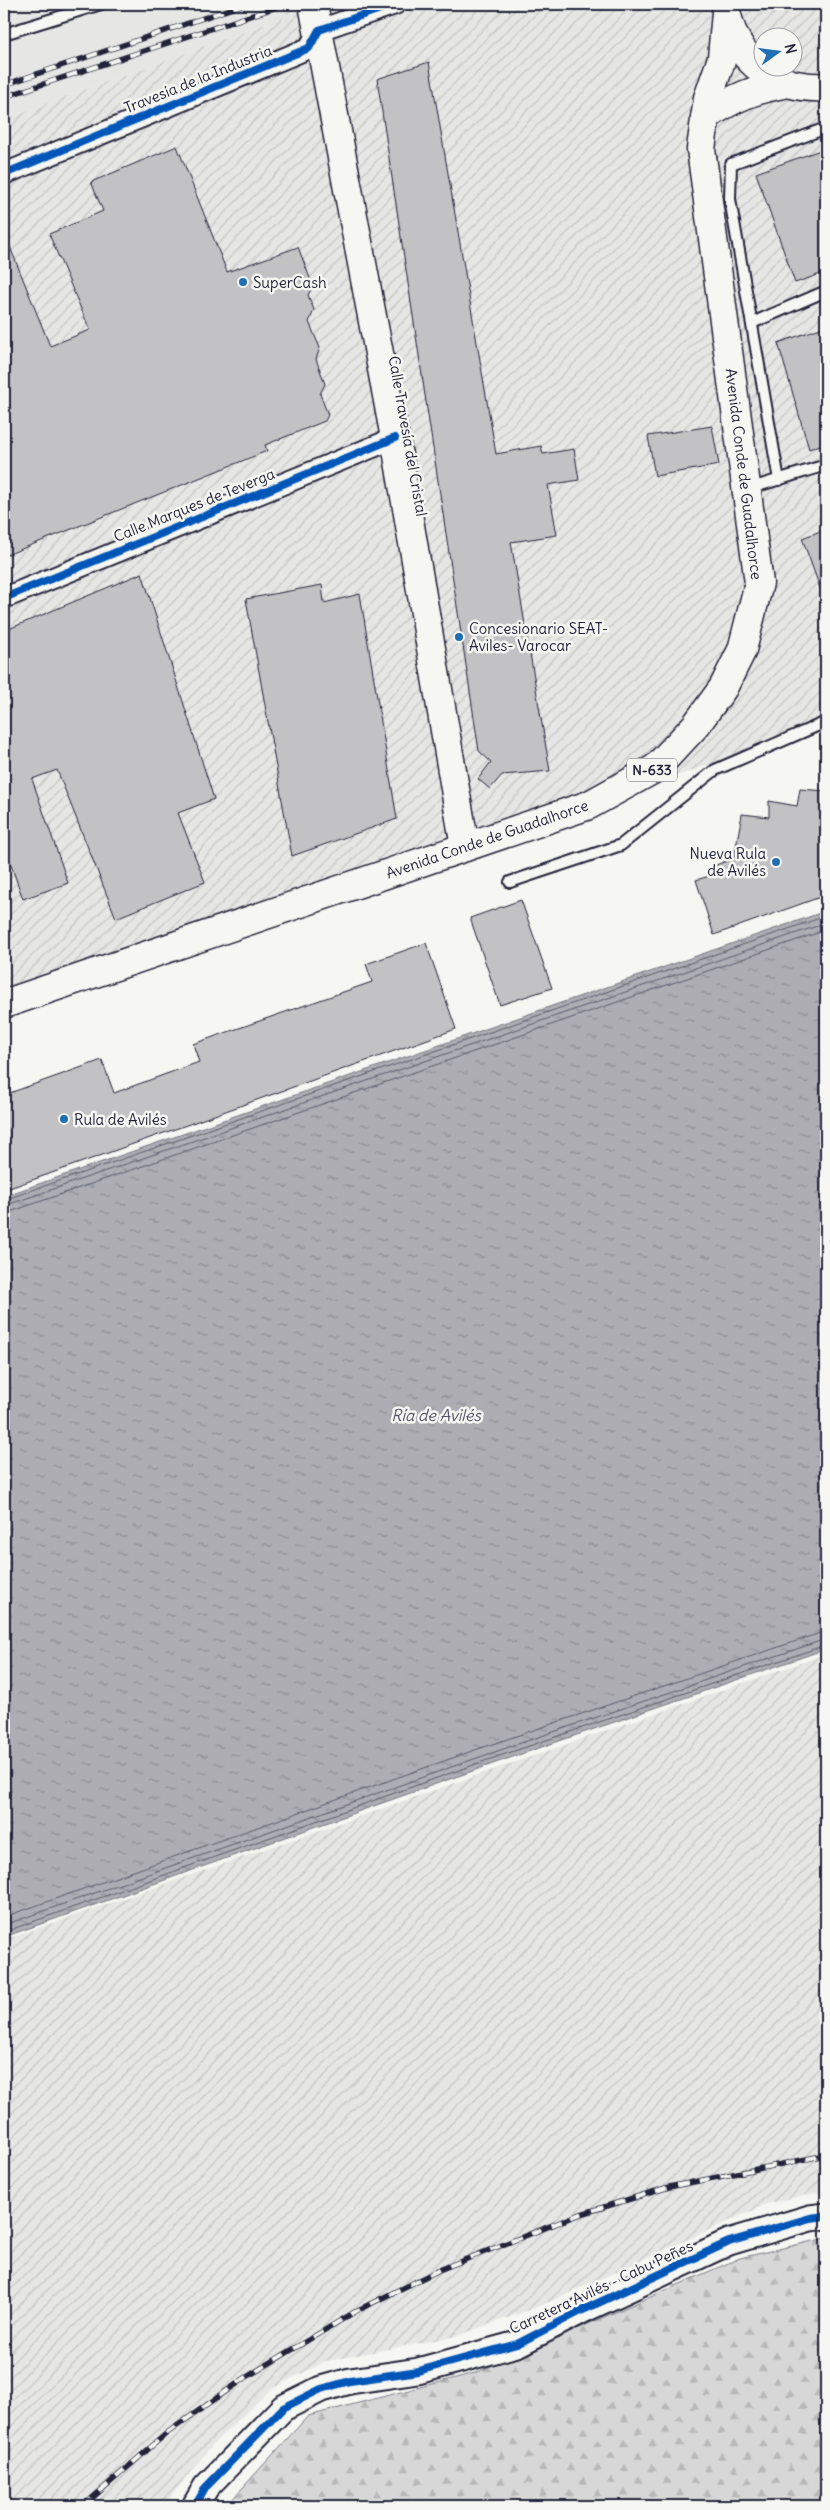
<svg xmlns="http://www.w3.org/2000/svg" width="830" height="2510" font-family="Delius,sans-serif">
<style>
.built{fill:#e6e6e4}
.industrial{fill:url(#industrial-furrows);fill-rule:evenodd}
.forest{fill:url(#forest-firs);stroke:#7c7c89}
.water{fill:url(#water-ripples);stroke:#757583}
.lines{fill:none;stroke-linecap:round;stroke-linejoin:round}
.shore{stroke:#5a5a6b;stroke-width:1}
.building{fill:#c2c2c4;stroke:#22223b}
.service-casing{stroke:#22223b;stroke-width:14}
.minor-casing{stroke:#22223b;stroke-width:24}
.tertiary-casing{stroke:#22223b;stroke-width:29}
.primary-casing{stroke:#22223b;stroke-width:31}
.trunk-casing{stroke:#22223b;stroke-width:31}
.service{stroke:#f6f6f2;stroke-width:10}
.minor{stroke:#f6f6f2;stroke-width:20}
.tertiary{stroke:#f6f6f2;stroke-width:25}
.primary{stroke:#f6f6f2;stroke-width:28}
.trunk{stroke:#f6f6f2;stroke-width:28}
.rail-casing{stroke:#22223b;stroke-width:5.5}
.rail{stroke:#f6f6f2;stroke-width:4;stroke-dasharray:11;stroke-linecap:butt}
.cycleway-casing{stroke:#f6f6f2;stroke-width:11}
.cycleway{stroke:#0057b8;stroke-width:8}
.poi-dot{fill:#1f6fb2;stroke:#f6f6f2;stroke-width:2}
.labels{text-anchor:middle;dominant-baseline:central;stroke-width:5;stroke-linejoin:round;paint-order:stroke}
.shield{fill:#f6f6f2;stroke:#626272;stroke-width:1}
.shield-label{font-size:14px;font-weight:bold;fill:#22223b}
.street-label{font-size:15px;fill:#22223b;stroke:#f6f6f2}
.poi-label{font-size:15px;fill:#22223b;stroke:#f6f6f2;text-anchor:start}
.water-label{font-size:16px;font-style:italic;fill:#535365;stroke:#f6f6f2}
</style>
<defs>
<pattern id="industrial-furrows" width="10" height="10" patternUnits="userSpaceOnUse" patternTransform="scale(1.25)"><rect width="10" height="10" fill="#e6e6e4"/><path d="M-1 1l2-2M0 10L10 0M9 11l2-2" fill="none" stroke="#c5c5c4"/></pattern>
<pattern id="forest-firs" width="22" height="20" patternUnits="userSpaceOnUse" patternTransform="scale(1.25)"><rect width="22" height="20" fill="#d7d7d7"/><path d="M5 1l3.5 6h-7zM16 11l3.5 6h-7z" fill="#b8b8b9"/></pattern>
<pattern id="water-ripples" width="26" height="14" patternUnits="userSpaceOnUse" patternTransform="scale(1.25)"><rect width="26" height="14" fill="#adadb3"/><path d="M2 4q2-2 4 0t4 0M15 11q2-2 4 0t4 0" fill="none" stroke="#8c8c93"/></pattern>
</defs>
<rect width="100%" height="100%" fill="#f6f6f2"/>
<filter id="ink" filterUnits="userSpaceOnUse"><feTurbulence type="fractalNoise" baseFrequency=".02" numOctaves="2"/><feDisplacementMap in="SourceGraphic" scale="10" xChannelSelector="R" yChannelSelector="G"/><feConvolveMatrix kernelMatrix="1 2 1 2 8 2 1 2 1" color-interpolation-filters="sRGB"/></filter>
<g filter="url(#ink)">
<!-- built -->
<path class="built" d="M4,4h279l4,12 -283,103z"/>
<!-- industrial -->
<g class="industrial">
<path d="M283,4h543v720l-822,287v-892l283,-103zM762,38h30v30h-30z"/>
<path d="M826,1654v537l-57,12 -229,103 -83,30 -131,25 -55,28 -57,54 -42,52 -6,11h-162v-566z"/>
</g>
<!-- forest -->
<path class="forest" d="M826,2238v268h-600l82,-90 167,-43 265,-115z"/>
<!-- water -->
<path class="water" d="M826,911v738l-345,119 -477,169v-741z"/>
<g class="lines">
<!-- shore -->
<g class="shore">
<path d="M4,1200l822,-284"/>
<path d="M4,1206l822,-283"/>
<path d="M4,1214l822,-284"/>
<path d="M4,1917l471,-167 351,-119"/>
<path d="M4,1925l473,-167 349,-119"/>
<path d="M4,1932l475,-169 347,-118"/>
</g>
</g>
<!-- building -->
<g class="building">
<path d="M429,62l67,392 45,-8 2,8 31,-5 5,31 -31,5 9,50 -46,7 39,229 -48,4 -12,14 -12,-10 13,-17 -12,-11 -102,-672z"/>
<path d="M177,146l50,126 71,-25 15,39 -5,9 6,15 -5,12 11,26 -4,11 9,25 -5,10 8,21 -3,6 -60,24 2,6 -263,105v-324l46,114 40,-16 -41,-96 54,-23 -12,-29z"/>
<path d="M826,148v124l-31,11 -39,-110z"/>
<path d="M826,326v117l-17,6 -31,-106z"/>
<path d="M712,426l7,39 -64,11 -7,-40z"/>
<path d="M826,529v70h-2l-22,-61z"/>
<path d="M142,573l72,226 -36,14 27,69 -89,36 -59,-148 -25,9 36,104 -45,16 -19,-54v-214z"/>
<path d="M322,585l2,18 36,-9 37,225 -105,37 -46,-257z"/>
<path d="M800,789l26,2v104l-112,40 -18,-55 23,-7 -3,-8 18,-7 8,-44 27,3v-16l28,5z"/>
<path d="M521,900l31,88 -52,17 -30,-87z"/>
<path d="M426,943l30,86 -452,161v-95l98,-35 12,33 85,-31 -6,-18 179,-62 -6,-18z"/>
</g>
<g class="lines">
<defs>
<g id="service">
<path d="M4,34l97,-30"/>
<path d="M752,323l74,-32"/>
<path d="M779,480l-49,-281 1,-35 95,-36"/>
<path d="M748,489l78,-24"/>
<path d="M510,882l111,-37 94,-75 111,-48"/>
</g>
<g id="minor">
<path d="M4,174l305,-126 10,-18 76,-26"/>
<path d="M4,598l391,-160"/>
</g>
<path id="tertiary" d="M195,2506l11,-19 77,-79 38,-19 29,-8 68,-10 99,-27 68,-35 144,-67 81,-24 16,-2"/>
<path id="primary" d="M313,4l82,434 70,409"/>
<g id="trunk">
<path d="M727,15c11,48 50,75 99,72"/>
<path d="M705,117c29,-20 50,-28 83,-34"/>
<path d="M4,1004l585,-199 67,-37 40,-43 27,-37 19,-38 17,-67 -58,-434 7,-51 14,-40 4,-46"/>
</g>
</defs>
<!-- service casing -->
<use href="#service" class="service-casing"/>
<!-- minor casing -->
<use href="#minor" class="minor-casing"/>
<!-- tertiary casing -->
<use href="#tertiary" class="tertiary-casing"/>
<!-- primary casing -->
<use href="#primary" class="primary-casing"/>
<!-- trunk casing -->
<use href="#trunk" class="trunk-casing"/>
<!-- service -->
<use href="#service" class="service"/>
<!-- minor -->
<use href="#minor" class="minor"/>
<!-- tertiary -->
<use href="#tertiary" class="tertiary"/>
<!-- primary -->
<use href="#primary" class="primary"/>
<!-- trunk -->
<use href="#trunk" class="trunk"/>
<defs>
<g id="rail">
<path d="M4,85l241,-81"/>
<path d="M4,97l282,-93"/>
<path d="M83,2506l84,-73 78,-55 113,-68 81,-40 139,-55 91,-28 157,-32"/>
</g>
</defs>
<!-- rail casing -->
<use href="#rail" class="rail-casing"/>
<!-- rail -->
<use href="#rail" class="rail"/>
<defs>
<g id="cycleway">
<path d="M4,174l305,-126 10,-18 76,-26"/>
<path d="M4,598l391,-160"/>
<path d="M195,2506l11,-19 77,-79 38,-19 29,-8 68,-10 99,-27 68,-35 144,-67 81,-24 16,-2"/>
</g>
</defs>
<!-- cycleway casing -->
<use href="#cycleway" class="cycleway-casing"/>
<!-- cycleway -->
<use href="#cycleway" class="cycleway"/>
</g>
</g>
<!-- markers -->
<g class="poi-dot">
<circle cx="243" cy="282" r="5"/>
<circle cx="459" cy="637" r="5"/>
<circle cx="776" cy="862" r="5"/>
<circle cx="64" cy="1119" r="5"/>
</g>
<g class="labels">
<!-- shield labels -->
<rect class="shield" x="627" y="758.5" width="50" height="23" rx="4"/>
<g class="shield-label">
<text x="652" y="770">N-633</text>
</g>
<!-- street labels -->
<g class="street-label">
<text transform="translate(198 79) rotate(-22)">Travesía de la Industria</text>
<text transform="translate(408 436) rotate(80)">Calle Travesía del Cristal</text>
<text transform="translate(744 474) rotate(83)">Avenida Conde de Guadalhorce</text>
<text transform="translate(194 505) rotate(-22)">Calle Marques de Teverga</text>
<text transform="translate(487 839) rotate(-19)">Avenida Conde de Guadalhorce</text>
<text transform="translate(601 2287) rotate(-25)">Carretera Avilés - Cabu Peñes</text>
</g>
<!-- poi labels -->
<g class="poi-label">
<text x="253" y="282">SuperCash</text>
<text x="469" y="628">Concesionario SEAT-<tspan x="469" dy="17">Aviles- Varocar</tspan></text>
<text x="766" y="853" text-anchor="end">Nueva Rula<tspan x="766" dy="17">de Avilés</tspan></text>
<text x="74" y="1119">Rula de Avilés</text>
</g>
<!-- water labels -->
<g class="water-label">
<text x="436" y="1415">Ría de Avilés</text>
</g>
</g>
<!-- margin -->
<rect width="830" height="2510" fill="none" stroke="#f6f6f2" stroke-width="20"/>
<rect x="10" y="10" width="810" height="2490" fill="none" stroke="#22223b" stroke-width="2" filter="url(#ink)"/>
<!-- north arrow -->
<g transform="translate(778 52) rotate(76)"><circle r="24" fill="#f6f6f2" stroke="#a1a1a9"/>
<path d="M0-4L9 19L0 12L-9 19Z" fill="#1f6fb2"/>
<text y="-8" font-size="14" font-weight="bold" text-anchor="middle" fill="#22223b">N</text>
</g>
</svg>
